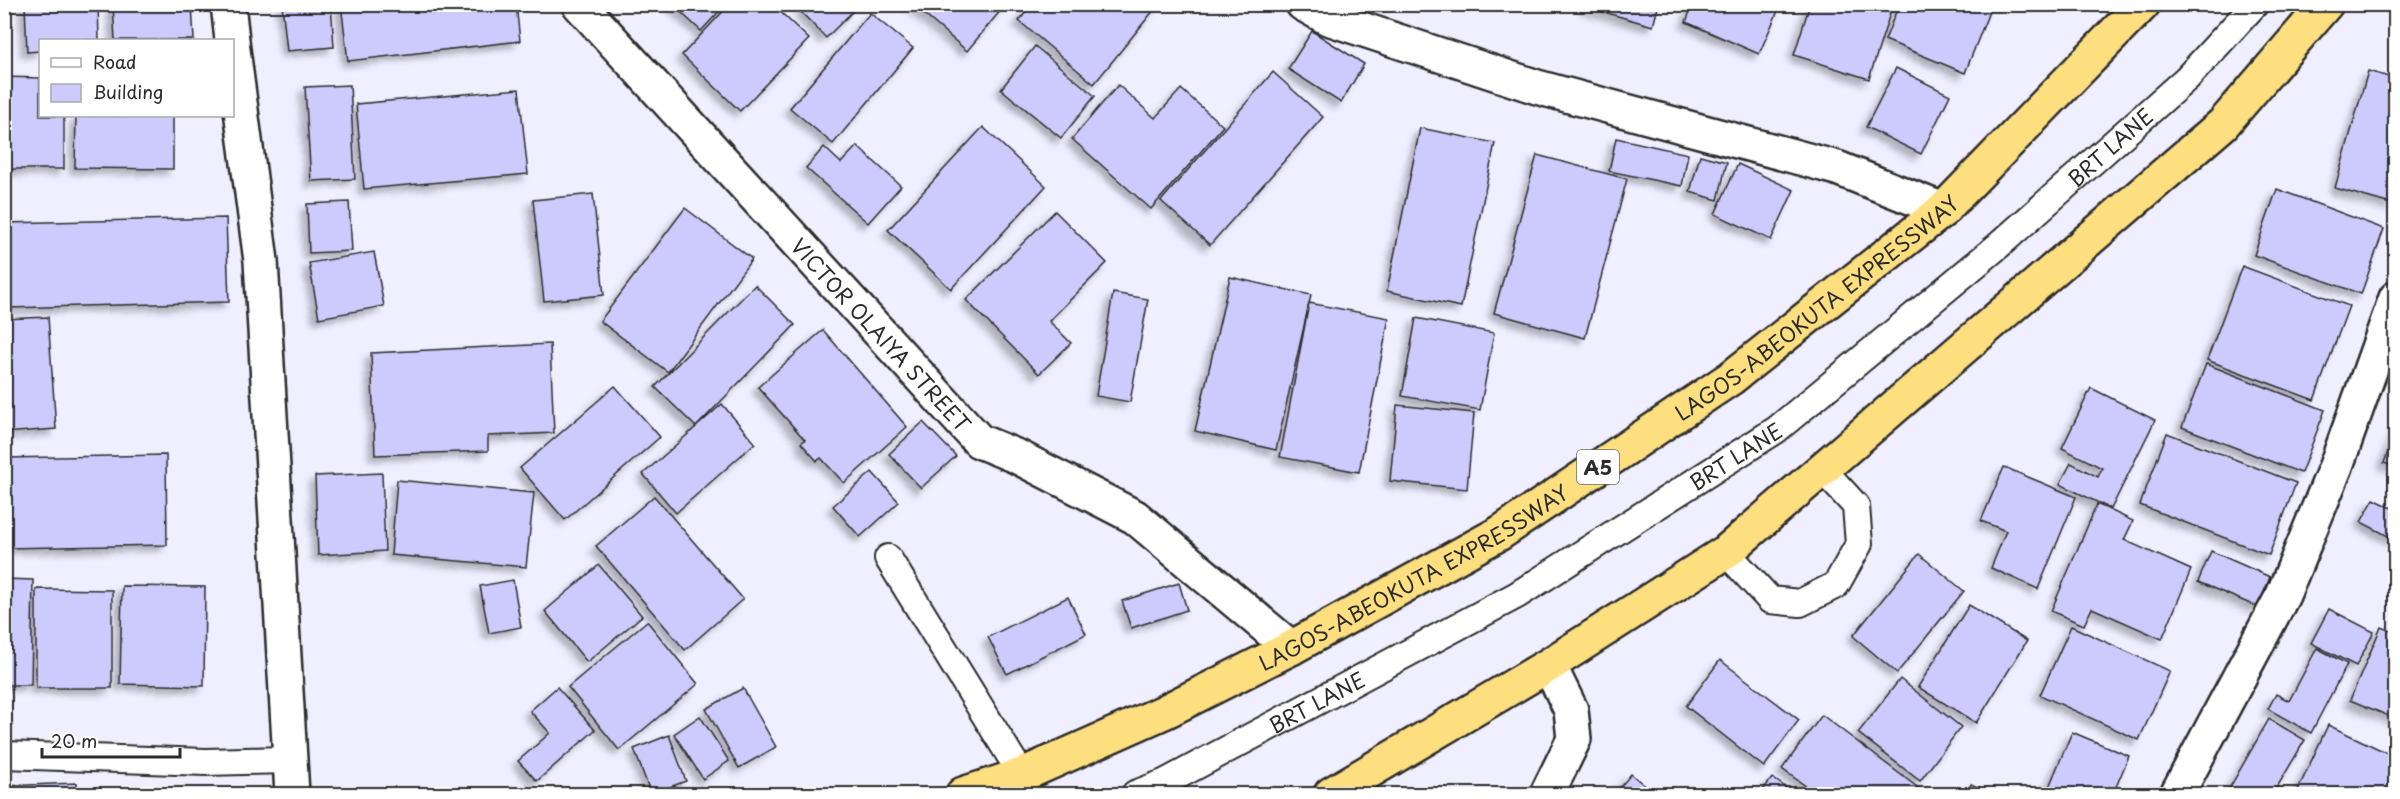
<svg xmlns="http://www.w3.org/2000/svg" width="2400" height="799" font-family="'Playpen Sans',sans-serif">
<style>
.building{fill:#cdcbfe;stroke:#2b2b2b;stroke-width:1.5;filter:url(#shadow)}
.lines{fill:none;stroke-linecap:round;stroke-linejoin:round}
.service-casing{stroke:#2b2b2b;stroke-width:30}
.minor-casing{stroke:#2b2b2b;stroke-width:38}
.trunk-casing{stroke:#2b2b2b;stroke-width:38}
.service{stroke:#fff;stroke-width:26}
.minor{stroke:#fff;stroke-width:33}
.trunk{stroke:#fddf80;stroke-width:33}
.labels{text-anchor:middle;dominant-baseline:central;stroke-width:6;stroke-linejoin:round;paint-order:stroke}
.shield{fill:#fff;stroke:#6b6b6b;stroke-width:1.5}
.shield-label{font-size:20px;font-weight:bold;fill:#2b2b2b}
.street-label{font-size:21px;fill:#2b2b2b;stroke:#fff}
</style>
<defs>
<filter id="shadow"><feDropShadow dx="-5.5" dy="5.5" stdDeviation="3" flood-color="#0004"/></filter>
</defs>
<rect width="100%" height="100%" fill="#f0efff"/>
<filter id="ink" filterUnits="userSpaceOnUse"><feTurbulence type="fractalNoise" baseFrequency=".0167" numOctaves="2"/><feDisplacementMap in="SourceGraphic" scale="12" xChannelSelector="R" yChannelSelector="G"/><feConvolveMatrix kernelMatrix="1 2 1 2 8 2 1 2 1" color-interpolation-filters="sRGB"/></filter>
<g filter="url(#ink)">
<!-- building -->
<g class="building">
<path d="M4,4l4,42h-4z"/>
<path d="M25,4h73l1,36h-59v11l-13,1z"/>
<path d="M113,4h79l2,36h-79z"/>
<path d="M282,4h49l3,43 -47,4z"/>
<path d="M341,4h175l4,37 -172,20z"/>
<path d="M672,4h54l-25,27z"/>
<path d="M730,4h42l37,35 -69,72 -58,-56z"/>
<path d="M807,4h39l7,7 -27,27 -26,-27z"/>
<path d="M912,4h94l-39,47z"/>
<path d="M1032,4h125l1,1 -64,79 -75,-63z"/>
<path d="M1587,4h72l-6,22 -67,-19z"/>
<path d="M1693,4h88l-22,50 -73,-32z"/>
<path d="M1810,4h83l-24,75 -75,-24z"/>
<path d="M1899,4h93l-27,69 -80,-33z"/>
<path d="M870,13l43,35 -80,96 -43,-36z"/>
<path d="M1312,31l52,33 -23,39 -53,-34z"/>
<path d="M1035,46l60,50 -34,42 -60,-49z"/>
<path d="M1896,68l54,27 -29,59 -55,-27z"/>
<path d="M2368,71l28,8v110l-5,15 -56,-16z"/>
<path d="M1273,72l50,45 -113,128 -49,-44z"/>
<path d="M4,77l36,1v38h24v53h-60z"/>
<path d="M350,85l5,94 -44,2 -6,-94z"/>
<path d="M1118,85l37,33 26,-29 42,37 -72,83 -79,-70z"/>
<path d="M519,89l9,85 -164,15 -8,-85z"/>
<path d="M76,116h97v53l-98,-1z"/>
<path d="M983,127l63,59 -95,103 -63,-59z"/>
<path d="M1420,128l75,15 -34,164 -74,-16z"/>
<path d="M1616,138l72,16 -6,32 -73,-15z"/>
<path d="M857,146l44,40 -33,37 -62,-55 18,-21 17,16z"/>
<path d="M1537,155l90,24 -42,159 -91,-25z"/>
<path d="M1700,155l27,7 -9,38 -28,-8z"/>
<path d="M1738,164l56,26 -23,50 -56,-26z"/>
<path d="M2277,189l107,40 -23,65 -107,-39z"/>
<path d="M593,194l11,101 -60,6 -11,-101z"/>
<path d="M349,202l3,49 -43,2 -2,-49z"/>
<path d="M685,208l67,51 -84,113 -68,-51z"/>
<path d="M1055,211l52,52 -58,58 22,22 -32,31 -73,-74z"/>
<path d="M226,218l3,84 -222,6 -2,-85z"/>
<path d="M374,252l10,54 -65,12 -10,-55z"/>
<path d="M2242,266l107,40 -35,94 -107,-40z"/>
<path d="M1230,277l81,18 -35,155 -81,-19z"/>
<path d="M755,285l40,40 -99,102 -41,-40z"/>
<path d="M1113,293l35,6 -18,103 -34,-6z"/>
<path d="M1309,303l80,15 -30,154 -79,-15z"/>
<path d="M48,317l8,112 -52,4v-114z"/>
<path d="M1416,318l78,15 -14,77 -78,-14z"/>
<path d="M823,330l84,97 -63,56 -23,-25 -4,3 -16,-18 4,-3 -47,-53z"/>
<path d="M550,344l4,89 -66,3v15l-113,4 -4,-102z"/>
<path d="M2206,364l119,46 -24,63 -119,-46z"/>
<path d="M615,386l45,51 -95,83 -45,-52z"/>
<path d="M2091,388l64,32 -44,89 -51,-25 11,-21 27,14 4,-9 -40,-20z"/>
<path d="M722,404l33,39 -79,70 -33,-39z"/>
<path d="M1397,405l77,8 -7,76 -77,-8z"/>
<path d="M923,422l33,34 -35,32 -32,-34z"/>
<path d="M2396,429v38l-12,-4z"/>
<path d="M2167,433l129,50 -27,72 -129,-50z"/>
<path d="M166,455l1,90 -163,3v-90z"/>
<path d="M2004,467l72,30 -38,92 -47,-21 15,-37 -25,-10z"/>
<path d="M872,472l27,30 -39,35 -27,-31z"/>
<path d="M382,473l3,78 -67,4 -3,-79z"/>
<path d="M397,480l137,13 -8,74 -135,-12z"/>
<path d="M654,496l89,103 -58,51 -89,-104z"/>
<path d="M2374,499l22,11v30l-35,-18z"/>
<path d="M2097,504l36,17 -9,19 67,30 -29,69 -70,-31 -8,17 -33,-14z"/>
<path d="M2211,551l59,26 -12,30 -60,-25z"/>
<path d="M1919,554l45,37 -67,82 -44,-37z"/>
<path d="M599,565l43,51 -55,46 -42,-51z"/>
<path d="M4,579l29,1 -2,105h-27z"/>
<path d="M513,580l8,47 -32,6 -9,-47z"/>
<path d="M1179,583l8,27 -56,18 -9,-27z"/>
<path d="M122,586l83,1 -1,99 -84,-2z"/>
<path d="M36,589l76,1v98h-76z"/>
<path d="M1068,597l18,37 -79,40 -19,-37z"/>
<path d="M1969,605l58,36 -51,82 -58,-36z"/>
<path d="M2329,609l45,23 -18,34 -45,-23z"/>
<path d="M647,621l51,63 -79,66 -51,-63z"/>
<path d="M2071,626l99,45 -31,69 -99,-45z"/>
<path d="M2381,627l15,6v86l-46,-19z"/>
<path d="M2317,648l30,16 -36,69 -43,-24 8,-15 13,7z"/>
<path d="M1720,660l79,60 -35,47 -78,-61z"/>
<path d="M1900,679l61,48 -41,54 -62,-48z"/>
<path d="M557,687l38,43 -58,51 -19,-20 32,-28 -20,-22z"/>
<path d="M743,688l33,59 -37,21 -33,-59z"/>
<path d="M1822,715l103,78 -1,1h-107l-35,-25z"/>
<path d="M700,716l29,45 -26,18 -29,-45z"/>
<path d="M2269,719l36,21 -32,54h-35l-9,-5z"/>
<path d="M2328,725l68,32v37h-100z"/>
<path d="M2072,732l57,24 -16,38h-67z"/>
<path d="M669,735l17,46 -35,13 -17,-45z"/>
<path d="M1631,774l24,20h-36l-3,-2z"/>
<path d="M1772,778l24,16h-36z"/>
<path d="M77,783l1,11h-74v-8z"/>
<path d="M1971,784l21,10h-26z"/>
</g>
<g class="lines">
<defs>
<g id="service">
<path d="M1726,552l44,48 30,3 36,-18 23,-41 -3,-38 -34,-37"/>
<path d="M888,558l134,217"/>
<path d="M4,755l202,7 82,-2"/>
<path id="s1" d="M1135,794l29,-11 353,-188 259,-165 222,-184 189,-168 68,-74"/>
</g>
<g id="minor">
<path d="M228,4l4,36"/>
<path id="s2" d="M579,4l400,437 39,16 117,60 156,131"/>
<path d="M1303,4l25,14 209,69 300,81 106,42"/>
<path d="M232,42l29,219 31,533"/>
<path d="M1547,794l27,-55 -3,-29 -22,-45"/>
<path d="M2177,794l106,-199 53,-129 60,-168"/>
</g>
<g id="trunk">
<path id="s3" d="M963,794l59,-19 142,-63 127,-64 209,-115 231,-155 212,-168 200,-206"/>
<path d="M1331,794l218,-129 177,-113 497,-428 103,-120"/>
</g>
</defs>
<!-- service casing -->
<use href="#service" class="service-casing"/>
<!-- minor casing -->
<use href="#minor" class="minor-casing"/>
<!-- trunk casing -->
<use href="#trunk" class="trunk-casing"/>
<!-- service -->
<use href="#service" class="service"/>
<!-- minor -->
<use href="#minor" class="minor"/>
<!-- trunk -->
<use href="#trunk" class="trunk"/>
</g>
</g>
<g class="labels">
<!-- shield labels -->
<rect class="shield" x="1577" y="450" width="42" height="34" rx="4.5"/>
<g class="shield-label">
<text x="1598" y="467">A5</text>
</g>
<!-- street labels -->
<g class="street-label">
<text stroke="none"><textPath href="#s1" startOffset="1176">BRT LANE</textPath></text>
<text stroke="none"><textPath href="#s3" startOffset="987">LAGOS-ABEOKUTA EXPRESSWAY</textPath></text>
<text stroke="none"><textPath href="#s2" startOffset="448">VICTOR OLAIYA STREET</textPath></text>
<text stroke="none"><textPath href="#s1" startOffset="690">BRT LANE</textPath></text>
<text stroke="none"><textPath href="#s3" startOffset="501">LAGOS-ABEOKUTA EXPRESSWAY</textPath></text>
<text stroke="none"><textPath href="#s1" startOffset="204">BRT LANE</textPath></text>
</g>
</g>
<!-- margin -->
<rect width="2400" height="799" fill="none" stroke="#fff" stroke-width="24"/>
<rect x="12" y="12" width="2376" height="775" fill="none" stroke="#2b2b2b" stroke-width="2" filter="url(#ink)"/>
<!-- legend -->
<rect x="39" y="39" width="195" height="78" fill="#ffffff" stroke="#aaaaaa" stroke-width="1.5"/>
<rect x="51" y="58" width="30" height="9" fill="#ffffff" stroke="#aaaaaa" stroke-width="1.5"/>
<text x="93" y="69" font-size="18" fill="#2b2b2b">Road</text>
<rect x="51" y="84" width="30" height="18" fill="#cdcbfe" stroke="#aaaaaa" stroke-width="1.5"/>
<text x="93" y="99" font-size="18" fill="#2b2b2b">Building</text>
<!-- scale -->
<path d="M42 748v9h138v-9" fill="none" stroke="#2b2b2b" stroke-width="3"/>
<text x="51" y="748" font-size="18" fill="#2b2b2b" stroke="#ffffff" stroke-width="4.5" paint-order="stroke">20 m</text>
</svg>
